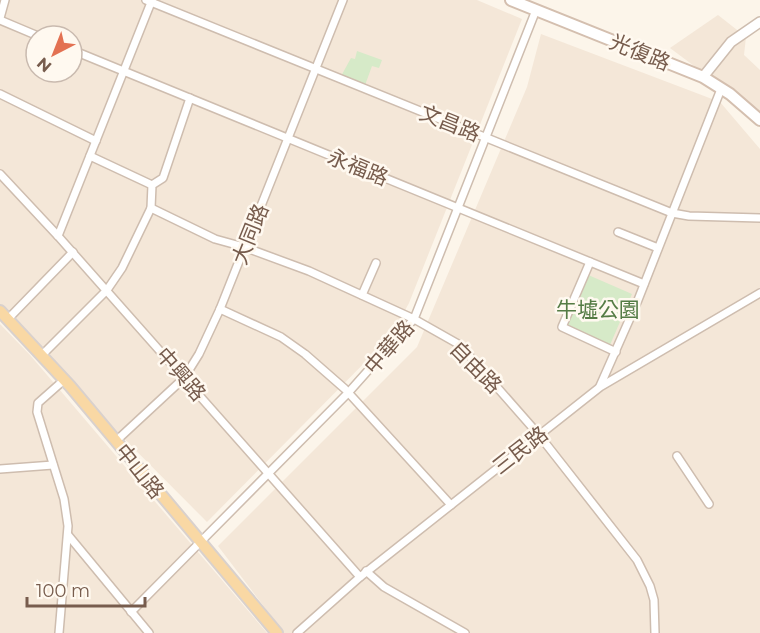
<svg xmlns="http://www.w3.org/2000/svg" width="760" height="633" font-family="Montserrat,'Noto Sans TC',sans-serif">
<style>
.residential{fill:#f4e7d8;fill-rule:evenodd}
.green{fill:#d6eac8}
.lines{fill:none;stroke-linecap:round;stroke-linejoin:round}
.minor-casing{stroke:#cebdaf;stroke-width:10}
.tertiary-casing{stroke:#cebdaf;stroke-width:12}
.secondary-casing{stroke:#d4bfaf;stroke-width:14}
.primary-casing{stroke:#d9d1cd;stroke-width:14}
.minor{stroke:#fff;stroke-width:7}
.tertiary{stroke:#fff;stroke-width:9}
.secondary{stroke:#fff;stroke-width:10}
.primary{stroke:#f9d8a4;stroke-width:10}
.labels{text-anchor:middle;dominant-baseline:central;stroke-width:5;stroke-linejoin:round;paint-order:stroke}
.street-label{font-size:21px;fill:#775c4d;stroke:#fff9f0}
.park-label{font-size:21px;fill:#557c45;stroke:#fff9f0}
</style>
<rect width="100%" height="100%" fill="#fcf5ea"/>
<!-- residential -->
<g class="residential">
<path d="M0,0h477l45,19 -113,284 -18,33 -184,186 -207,-208zM36,36h36v36h-36z"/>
<path d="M718,15l28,22 -2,18 16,15v45l-90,-67z"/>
<path d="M541,34l179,68 40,47v484h-476l-66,-87 199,-199 110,-260z"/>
<path d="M0,324l30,31 237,278h-267z"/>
</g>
<!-- green -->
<g class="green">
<path d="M357,51l25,9 -3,8 -7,-2 -8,22 -24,-10 11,-20 4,1z"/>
<path d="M586,274l46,20 -22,51 -46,-20z"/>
</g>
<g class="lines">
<defs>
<g id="minor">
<path d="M146,0l526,213 17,3 71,2"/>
<path d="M0,18l5,-18"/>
<path d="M0,20l38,16"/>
<path d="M72,50l572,234"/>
<path d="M0,94l96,47"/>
<path d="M90,156l62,29"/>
<path d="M0,174l58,62 302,341"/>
<path d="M151,208l64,31 29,8 65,24 105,48 46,26 79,90 98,125 13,26 4,14 1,33"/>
<path d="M618,232l40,16"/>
<path d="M58,236l94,-236"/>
<path d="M590,262l-28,65 54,25"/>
<path d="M362,295l14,-32"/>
<path d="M220,309l61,28 24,17 40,35 106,116"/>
<path d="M8,319l65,-67"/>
<path d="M42,355l65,-65 15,-22 29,-60 1,-23 11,-7 27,-80"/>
<path d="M600,386l38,-86 83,-211"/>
<path d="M116,441l68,-63 15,-24 21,-45 123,-309"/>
<path d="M677,456l32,48"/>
<path d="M0,469l53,-4"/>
<path d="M68,535l81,98"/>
<path d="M366,571l18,16 81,46"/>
<path d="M131,612l217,-219 66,-74 122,-309"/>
<path d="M59,633l9,-107 -4,-27 -27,-87 1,-9 26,-23"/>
<path d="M297,633l63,-56 240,-190 160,-94"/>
</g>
<path id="tertiary" d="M703,77l28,-35 29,-20"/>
<path id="secondary" d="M511,0l192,77 27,17 30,26"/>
<path id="primary" d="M0,311l70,75 207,247"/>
</defs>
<!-- minor casing -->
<use href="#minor" class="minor-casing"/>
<!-- tertiary casing -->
<use href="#tertiary" class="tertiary-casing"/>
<!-- secondary casing -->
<use href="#secondary" class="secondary-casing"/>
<!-- primary casing -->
<use href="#primary" class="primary-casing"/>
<!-- minor -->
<use href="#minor" class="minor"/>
<!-- tertiary -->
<use href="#tertiary" class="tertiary"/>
<!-- secondary -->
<use href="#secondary" class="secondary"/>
<!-- primary -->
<use href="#primary" class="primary"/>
</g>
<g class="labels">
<!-- street labels -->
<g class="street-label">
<text transform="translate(640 52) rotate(22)">光復路</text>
<text transform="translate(450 123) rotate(22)">文昌路</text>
<text transform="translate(358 167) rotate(22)">永福路</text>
<text transform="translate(250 234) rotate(-68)">大同路</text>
<text transform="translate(389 347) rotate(-49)">中華路</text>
<text transform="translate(476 367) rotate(45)">自由路</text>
<text transform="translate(181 374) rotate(49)">中興路</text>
<text transform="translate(520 450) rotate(-38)">三民路</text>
<text transform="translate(140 471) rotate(51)">中山路</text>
</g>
<!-- park labels -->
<g class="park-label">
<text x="598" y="309">牛墟公園</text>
</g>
</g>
<!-- north arrow -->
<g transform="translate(54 54) rotate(222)"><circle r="28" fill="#fff9f0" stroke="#c9baaf" stroke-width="1.5"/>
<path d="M0-4.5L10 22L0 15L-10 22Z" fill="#e37152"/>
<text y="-9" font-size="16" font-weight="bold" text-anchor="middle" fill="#775c4d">N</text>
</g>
<!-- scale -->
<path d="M27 597v9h118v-9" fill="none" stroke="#775c4d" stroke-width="3"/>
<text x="36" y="597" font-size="18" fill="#775c4d" stroke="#fff9f0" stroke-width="4.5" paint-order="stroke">100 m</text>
</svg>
